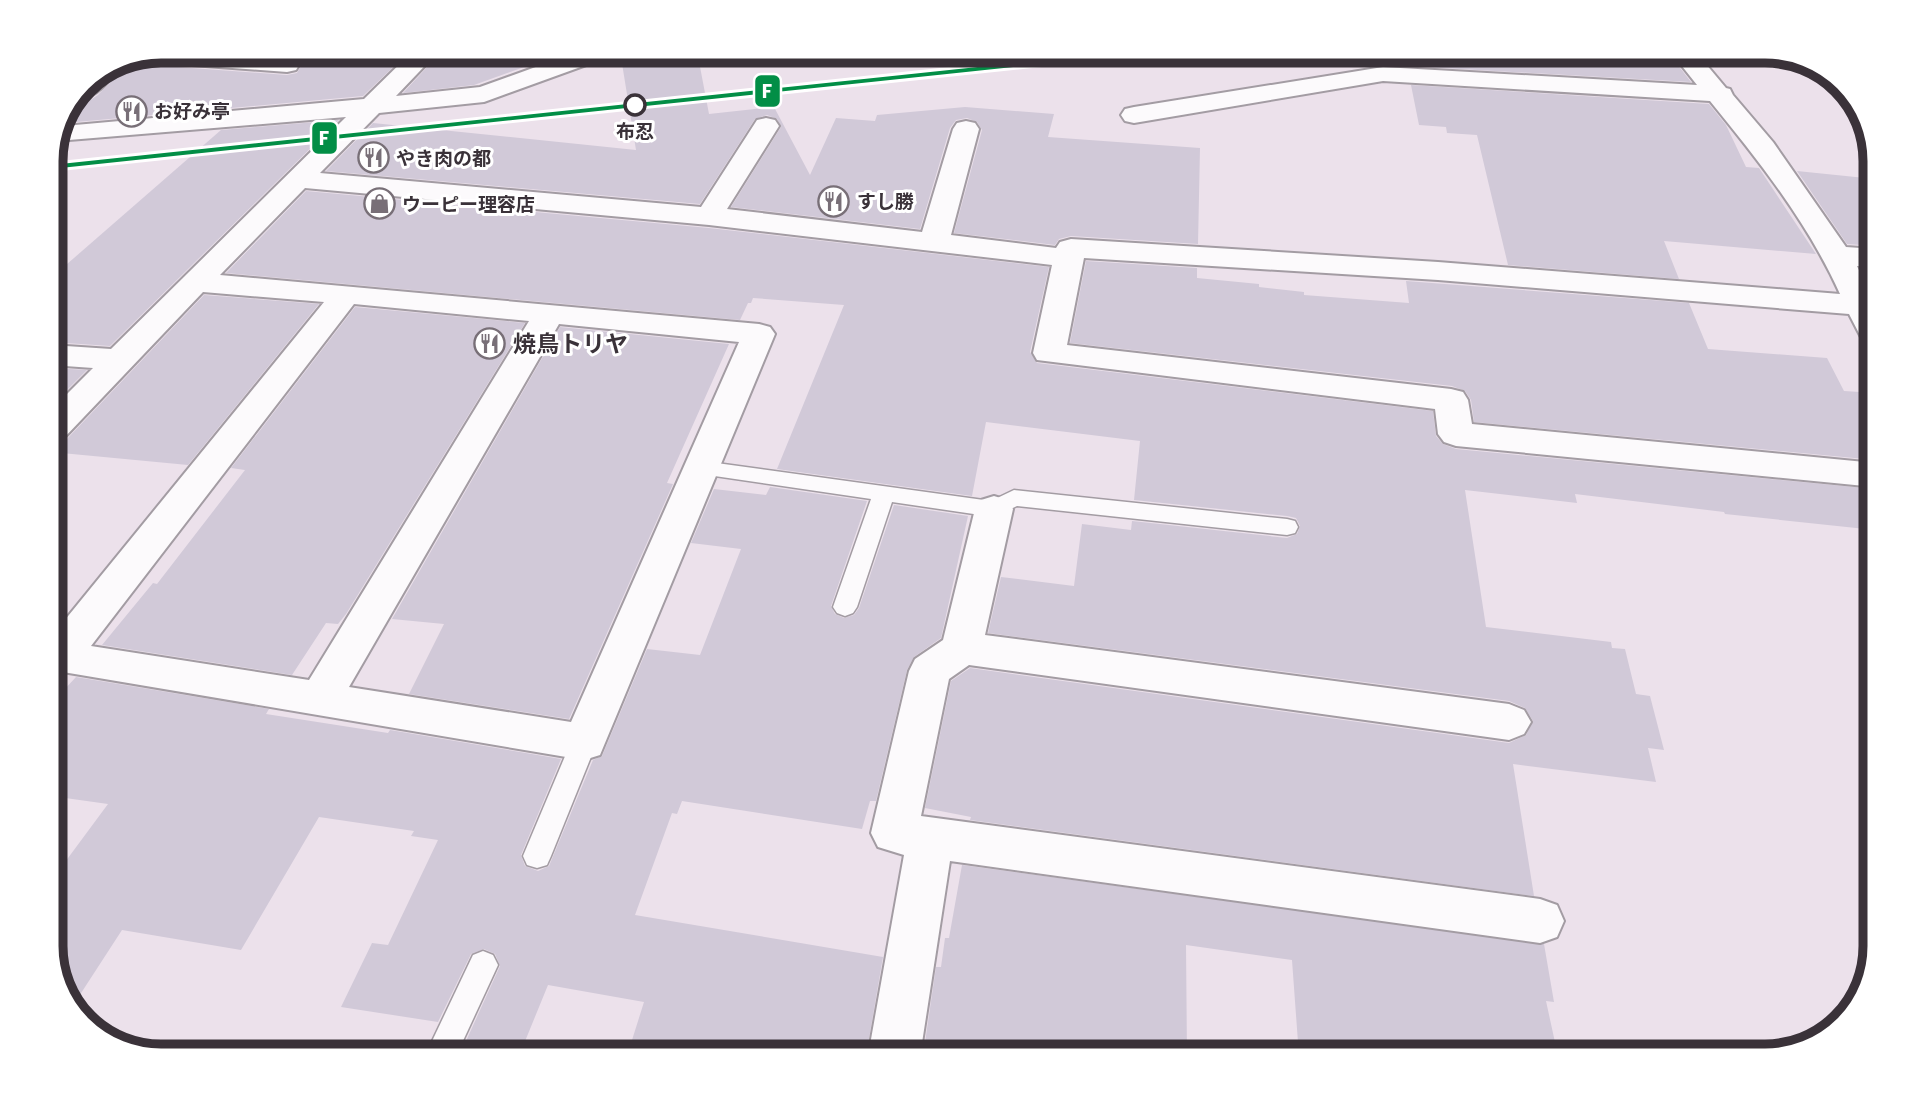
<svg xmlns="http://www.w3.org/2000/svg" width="1926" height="1107" font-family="Poppins,'Noto Sans JP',sans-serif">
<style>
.building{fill:#d1c9d8}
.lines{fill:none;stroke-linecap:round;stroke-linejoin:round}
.lane-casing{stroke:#a39ca3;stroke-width:3}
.street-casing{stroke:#a39ca3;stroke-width:4}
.lane{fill:#fcfafc;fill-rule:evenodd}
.street{fill:#fcfafc;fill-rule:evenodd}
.rail-1-casing{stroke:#fff;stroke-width:6}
.rail-1{fill:#028e46;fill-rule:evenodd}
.stop-dot{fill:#fff;stroke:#3a3239;stroke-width:3.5}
.labels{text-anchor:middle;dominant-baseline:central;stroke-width:6;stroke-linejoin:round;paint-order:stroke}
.far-poi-label{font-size:19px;font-weight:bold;fill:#3a3239;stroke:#fff;text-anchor:start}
.far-stop-label{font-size:19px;font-weight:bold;fill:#3a3239;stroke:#fff}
.poi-label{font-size:23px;font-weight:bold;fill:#3a3239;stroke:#fff;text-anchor:start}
.rim{fill:none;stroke:#3a3239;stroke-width:9}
.line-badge{stroke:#fff;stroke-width:2.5}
.badge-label{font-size:19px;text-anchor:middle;font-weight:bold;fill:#fff}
</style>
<rect width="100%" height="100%" fill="#ece1eb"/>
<!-- building -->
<g class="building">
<path d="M204,51h206l-47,45 -298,27 5,-10 28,-18 16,-17 25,-18 12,5 136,10 10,-2 4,-7 -3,-7 -10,-4z"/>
<path d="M442,51h109l1,6 -78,28 -71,8z"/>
<path d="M620,51h77l12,63 65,-7 36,68 26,-57 39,3 2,-6 88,-8 89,7 -6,23 152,11 -2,96 -127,-8 -12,3 -4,6 -101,-12 28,-103 -5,-8 -10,-4 -11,2 -6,8 -30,101 -189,-22 50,-80 -4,-8 -10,-4 -12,4 -55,85 -374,-33 47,-48 263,27z"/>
<path d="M1404,51h263l24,31 -284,-16z"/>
<path d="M1411,85l298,19 17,21 20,42 13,1 57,86 -152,-13 15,38 -171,-14 -31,-130 -30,-2 -1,-6 -27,-2z"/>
<path d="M339,120l-229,226 -59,-4v-64l170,-148z"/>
<path d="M1797,171l78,8v67l-28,-2z"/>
<path d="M306,191l403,37 340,39 -19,85 7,11 396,48 3,25 7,8 13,5 419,40v41l-150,-16 -1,-2 -149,-18 2,9 -112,-13 21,137 125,15 1,6 13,1 11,45 14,2 14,54 -16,-2 8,34 -143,-18 21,132 -564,-76 1,-3 -46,-9 26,-127 19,-13 539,75 17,-8 7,-14 -8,-13 -16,-7 -521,-68 13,-56 73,9 8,-62 49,6 1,-9 155,17 10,-4 3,-8 -4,-8 -9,-2 -153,-16 6,-59 -154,-19 -14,74 -195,-27 67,-164 -91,-7 -2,5h-3l-8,17 -514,-47z"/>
<path d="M1086,261l111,7v10l62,6v3l45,5v3l105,8 -3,-22 283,22 19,46 119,9 17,33 31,2v67l-401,-38 -3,-22 -6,-9 -13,-5 -382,-43z"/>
<path d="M204,295l115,9 -131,161 -137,-13v-8l14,-3z"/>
<path d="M355,307l170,16 -179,291 -8,10 -12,-1 -34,52 -190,-30 51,-62 4,1 88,-114 -14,-2z"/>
<path d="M560,327l169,17 -62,139 6,1 -104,235 -160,-25 35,-70 -52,-5z"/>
<path d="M51,368l36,2 -36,36z"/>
<path d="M770,487l97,14 -36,105 4,8 9,4 10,-3 5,-7 35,-103 74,11 -27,122 -27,19 -7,13 -31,131h-6l-8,28 -180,-28 -5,13 -5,-1 -37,102 248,42 -17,99h-239l17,-54 -96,-17 -29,71 -57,-6 38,-84 -5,-12 -11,-5 -13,5 -33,68 -97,-15 31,-64 16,2 50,-105 -27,-4 3,-5 -95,-14 -78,133 -119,-20 -50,77 -6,-6 -15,-48v-72l57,-77 -57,-8v-92l25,-27 193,32 -3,5 122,19 2,-3 171,29 -40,96 4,11 13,5 11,-5 44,-106 9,-4 45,-107 53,6 41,-106 -50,-6 23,-54 52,6z"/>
<path d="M962,865l582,79 10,58 -8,-1 12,55h-259l-7,-96 -106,-15 1,111h-264l13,-89h5l4,-29h4z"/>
</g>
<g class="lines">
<defs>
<g id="lane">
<path d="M702,461l289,40 23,-11 273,29 8,2 3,6 -3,6 -8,2 -270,-29 -23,11 -102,-15 -35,105 -4,6 -8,3 -8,-3 -4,-6 38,-108 -177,-26 -3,-5 3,-5z"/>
<path d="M584,731l9,3 4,8 -46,114 -4,9 -10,3 -10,-3 -4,-9 48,-114 4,-8z"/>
<path d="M483,951l10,4 5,10 -42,91h-31l48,-101z"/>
</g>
<g id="street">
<path d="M161,51l126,7 9,2 3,5 -3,5 -9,2 -136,-10 -10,-3z"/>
<path d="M413,51h26l-43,45 84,-9 100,-36h34l-3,5 -127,46 -105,11 -59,60 381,34 56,-87 9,-2 9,2 4,6 -52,83 195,23 31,-103 4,-6 9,-2 9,2 4,6 -28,106 105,13 4,-6 11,-3 367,23 402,32c-32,-71 -81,-133 -130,-193l-327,-20 -249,42 -9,-2 -4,-6 4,-6 9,-2 249,-40 314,18 -27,-34h25l31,37 4,1 3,6 40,47 73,105 29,2v18l-18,-1 18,37v43l-11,-3 -15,-29 -411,-34 -354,-22 -17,87 384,44 12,3 5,8 4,24 403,39v24l-419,-41 -12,-4 -6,-8 -3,-25 -398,-49 -4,-7 19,-88 -343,-40 -404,-37 -85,87 539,49 11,3 5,7 -175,421 -16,5 -533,-90v-33l273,-335 -121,-10 -140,147 -12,3v-32l42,-42 -42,-3v-20l60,4 235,-232 -289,24 7,-15 300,-27zM354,304l175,17 -220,359 -218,-34zM559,324l180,18 -168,380 -222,-35z"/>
<path d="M110,72l2,4c-8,12 -22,24 -36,24l7,-17z"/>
<path d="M994,496l13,4 6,9 -28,126 524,69 15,6 7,12 -7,12 -15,6 -540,-75 -20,14 -28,137 619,83 17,6 7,16 -7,16 -17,6 -590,-82 -30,195h-52l36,-201 -26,-8 -7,-14 38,-162 6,-12 28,-19 32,-131 6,-9z"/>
</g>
</defs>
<!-- lane casing -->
<use href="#lane" class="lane-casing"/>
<!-- street casing -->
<use href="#street" class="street-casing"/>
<!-- lane -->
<use href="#lane" class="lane"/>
<!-- street -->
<use href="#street" class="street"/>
<defs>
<path id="rail-1" d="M1129,51h19l-3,2 -1094,116v-4z"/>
</defs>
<!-- rail-1 casing -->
<use href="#rail-1" class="rail-1-casing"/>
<!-- rail-1 -->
<use href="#rail-1" class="rail-1"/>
</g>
<!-- icons -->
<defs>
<symbol id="restaurant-ring" viewBox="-11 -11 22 22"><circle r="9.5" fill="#fff" stroke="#786f77" stroke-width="1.5"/><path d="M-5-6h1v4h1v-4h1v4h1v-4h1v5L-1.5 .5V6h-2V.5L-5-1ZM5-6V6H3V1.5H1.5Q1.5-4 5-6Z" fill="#786f77"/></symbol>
<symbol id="shop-ring" viewBox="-11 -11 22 22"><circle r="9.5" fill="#fff" stroke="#786f77" stroke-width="1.5"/><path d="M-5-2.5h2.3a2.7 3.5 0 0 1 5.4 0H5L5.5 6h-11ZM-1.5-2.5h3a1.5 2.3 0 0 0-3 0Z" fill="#786f77"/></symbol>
</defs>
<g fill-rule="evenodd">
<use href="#restaurant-ring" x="114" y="94" width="35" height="35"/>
<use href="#restaurant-ring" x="356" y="140" width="35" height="35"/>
<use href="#restaurant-ring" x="816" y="184" width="35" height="35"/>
<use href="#shop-ring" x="362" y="186" width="35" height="35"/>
<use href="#restaurant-ring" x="472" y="326" width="35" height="35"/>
</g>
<!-- markers -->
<circle class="stop-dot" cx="635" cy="105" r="10"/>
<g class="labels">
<!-- far-poi labels -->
<g class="far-poi-label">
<text x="154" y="111">お好み亭</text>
<text x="396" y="158">やき肉の都</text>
<text x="857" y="201">すし勝</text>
<text x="402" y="204">ウーピー理容店</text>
</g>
<!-- far-stop labels -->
<g class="far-stop-label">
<text x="635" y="131">布忍</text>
</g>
<!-- poi labels -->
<g class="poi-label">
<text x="513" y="344">焼鳥トリヤ</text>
</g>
</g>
<!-- crop -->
<path d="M0 0H1926V1107H0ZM161 63H1765A98 98 0 0 1 1863 161V946A98 98 0 0 1 1765 1044H161A98 98 0 0 1 63 946V161A98 98 0 0 1 161 63Z" fill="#fff" fill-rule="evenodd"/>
<path class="rim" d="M161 63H1765A98 98 0 0 1 1863 161V946A98 98 0 0 1 1765 1044H161A98 98 0 0 1 63 946V161A98 98 0 0 1 161 63Z"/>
<g class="line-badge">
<rect x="754" y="74" width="27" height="34" rx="7" fill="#028e46"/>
<rect x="311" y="121" width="27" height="34" rx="7" fill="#028e46"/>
</g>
<g class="badge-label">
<text x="767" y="98">F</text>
<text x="324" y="145">F</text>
</g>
</svg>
